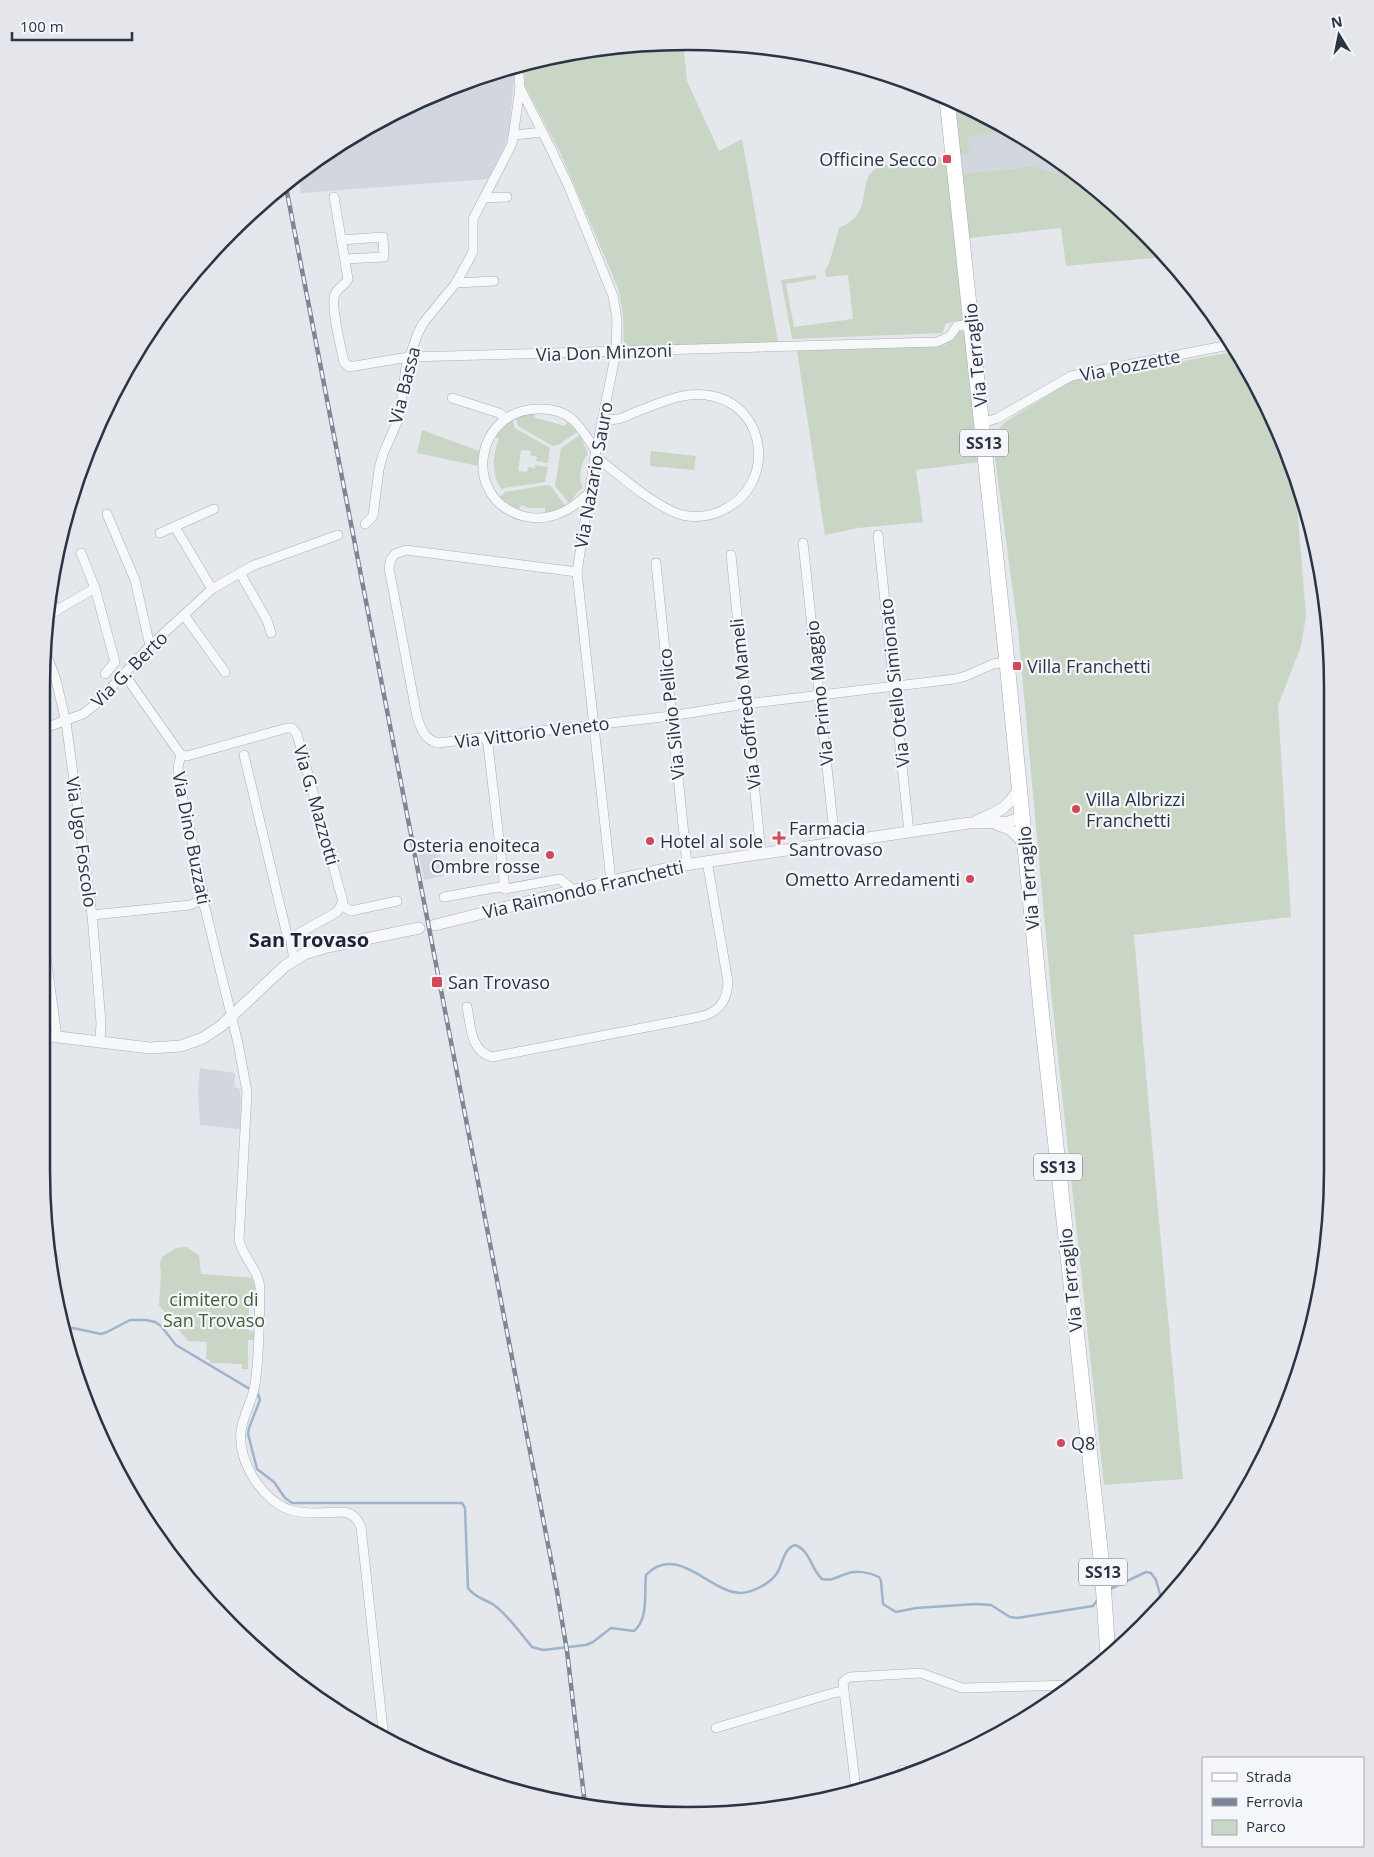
<svg xmlns="http://www.w3.org/2000/svg" width="1374" height="1857" font-family="'Open Sans',sans-serif">
<style>
.built{fill:#d2d6de}
.green{fill:#c9d6c5}
.lines{fill:none;stroke-linecap:round;stroke-linejoin:round}
.stream{stroke:#9fb4cc;stroke-width:2.5}
.minor-casing{stroke:#a9aeb7;stroke-width:10}
.tertiary-casing{stroke:#a9aeb7;stroke-width:12}
.primary-casing{stroke:#a3abb8;stroke-width:16}
.minor{stroke:#f7f8fa;stroke-width:9}
.tertiary{stroke:#f7f8fa;stroke-width:11}
.primary{stroke:#fff;stroke-width:15}
.rail-casing{stroke:#7d8696;stroke-width:4.5}
.rail{stroke:#f4f6f9;stroke-width:2.5;stroke-dasharray:8;stroke-linecap:butt}
.poi-dot{fill:#d1495b;stroke:#f4f6f9;stroke-width:2}
.labels{text-anchor:middle;dominant-baseline:central;stroke-width:4.5;stroke-linejoin:round;paint-order:stroke}
.shield{fill:#f4f6f9;stroke:#676e7b;stroke-width:1}
.shield-label{font-size:16px;font-weight:bold;fill:#2b3445}
.poi-label{font-size:18px;fill:#2b3445;stroke:#f4f6f9;text-anchor:start}
.street-label{font-size:18px;fill:#2b3445;stroke:#f4f6f9}
.park-label{font-size:18px;fill:#3f6138;stroke:#f4f6f9}
.quarter-label{font-size:20px;font-weight:bold;fill:#1d2536;stroke:#f4f6f9}
.rim{fill:none;stroke:#2b3445;stroke-width:2.5}
</style>
<rect width="100%" height="100%" fill="#e4e7ec"/>
<!-- built -->
<g class="built">
<path d="M515,65l-6,68 -5,15 -16,31 -187,14 -3,-21 104,-64z"/>
<path d="M954,103l56,25 49,35 -3,11 -22,-8 -71,8z"/>
<path d="M437,841l7,35 -20,4 -7,-36z"/>
<path d="M200,1068l35,5 -1,14 5,1 2,10 -1,31 -40,-4 -2,-34z"/>
</g>
<!-- green -->
<g class="green">
<path d="M674,48l10,3 3,30 32,70 23,-12 36,203 -154,5 -1,-34 -5,-25 -57,-134 -36,-68 -1,-23 63,-11z"/>
<path d="M955,103l55,25 4,2 -46,7 1,17 -9,2z"/>
<path d="M941,157l5,3 17,161 -17,2 -4,10 -150,6 -11,-59 35,-5v4l-30,5 8,43 59,-8 -5,-44 -22,2 -1,-7 4,-6 10,-36c39,-16 14,-48 40,-61 10,-5 49,-8 62,-10z"/>
<path d="M1059,163l54,39 51,55 -98,9 -5,-38 -92,10 -6,-64 71,-8 22,8z"/>
<path d="M958,331h4l3,2 13,129 -62,8 7,52 -65,6 -33,7 -28,-184 148,-6z"/>
<path d="M1233,352l50,88 12,41 11,135 -5,30 -23,60 13,211 -157,18 20,231 29,313 -79,6 -53,-494 -33,-361 -26,-194 13,-14 66,-41z"/>
<path d="M534,413l1,5 9,2 21,6 2,-4 10,10 -17,12 -7,2 -35,-20 -2,-9z"/>
<path d="M512,418l3,10 35,20 -2,15 -12,-2 1,-4 -7,-2 1,-4 -10,-1 -3,21 9,1 1,-5 7,1v-3l13,2 -3,15 -41,6 -2,2c-11,-16 -10,-33 -3,-51l-4,-3z"/>
<path d="M422,430l57,21 -1,15 -61,-13z"/>
<path d="M580,435l8,19c-7,6 -10,26 -5,34 -6,3 -9,10 -14,15l-14,-17 6,-38z"/>
<path d="M651,451l45,5 -2,14 -44,-4z"/>
<path d="M547,485l4,1 14,20 -20,8v-6h-16l-8,-3 -3,6 -7,-3 -12,-10 6,-6z"/>
<path d="M186,1247l13,8 2,19 55,4 -2,30h-5v13l4,1v5h-4v4h6l-1,9h-6v29h-6v-5l-32,-1v-3l-4,-1 1,-17 -19,-1 -29,-36 2,-30 -1,-11 2,-7 14,-9z"/>
</g>
<g class="lines">
<!-- stream -->
<g class="stream">
<path d="M63,1331l10,-3 28,6 6,-2 23,-12h16l9,2 6,4 15,19 82,49 2,6 -11,28 -1,6 9,35 17,13 11,16 7,5h170l3,5 3,80c7,10 17,11 26,17 15,11 26,28 38,42l11,3 43,-5 7,-3 18,-14 23,3c15,-12 10,-40 12,-56 31,-33 64,18 95,18 12,-1 29,-9 36,-20 6,-9 6,-24 18,-28 15,5 16,24 27,34 11,2 14,-2 24,-5 10,-4 23,-2 33,3l2,4 2,23 13,8 20,-4 60,-4 15,1 19,12 7,1 76,-12 5,-7"/>
<path d="M1108,1590l38,-18 5,1 5,7 7,25"/>
</g>
<defs>
<g id="minor">
<path d="M520,88l30,59 19,40 44,109 4,23 -1,33 -21,104 -18,116 34,309"/>
<path d="M515,135l27,-3"/>
<path d="M334,197l14,82c-3,6 -10,9 -13,15 -5,10 6,54 9,68l5,5 60,-10 528,-15 13,-6 7,-10 14,-2"/>
<path d="M484,198l23,-1"/>
<path d="M341,240l42,-3 1,20 -39,2"/>
<path d="M456,283l38,-2"/>
<path d="M452,398l47,15 7,5"/>
<path d="M982,423l16,-5 73,-42 158,-31"/>
<path d="M595,456c22,17 61,52 87,59 14,3 29,1 41,-5 52,-24 46,-102 -11,-114 -27,-6 -52,7 -76,16 -6,2 -12,6 -18,7 -5,1 -11,0 -15,0"/>
<path d="M588,494c-18,17 -39,29 -65,22 -63,-18 -48,-109 18,-107 11,0 23,3 32,11 9,8 16,21 23,31"/>
<path d="M107,514l28,66 15,66"/>
<path d="M365,524l8,-8 6,-47 4,-15 16,-36 7,-51 12,-34 6,-11 32,-39 17,-31v-33l39,-75 8,-56 -2,-24"/>
<path d="M175,527l37,62"/>
<path d="M160,533l54,-24"/>
<path d="M878,535l31,297"/>
<path d="M803,543l32,299"/>
<path d="M81,553l14,35 20,74 -10,12"/>
<path d="M731,555l30,298"/>
<path d="M656,563l31,301"/>
<path d="M577,572l-171,-22 -11,4 -4,5 -2,9 28,149c4,12 8,23 21,26l233,-27 74,-12 210,-25 11,-3 27,-12 14,-2"/>
<path d="M240,573l27,47 4,13"/>
<path d="M50,599l7,12"/>
<path d="M184,615l41,57"/>
<path d="M47,616l48,-28"/>
<path d="M43,645l13,35 10,42 26,193 9,107 -1,20"/>
<path d="M124,674l57,81 -3,12v9l25,116 -2,8 4,8 33,135 9,49 -8,148c4,18 20,30 21,48 -1,32 0,64 -5,96 -2,16 -12,31 -14,47 -4,31 23,73 53,80 16,4 34,1 50,1 9,2 13,6 17,15l23,212"/>
<path d="M42,729l41,-15 14,-11 53,-57 62,-57 40,-23 86,-31"/>
<path d="M487,737l18,152 55,-10 13,11"/>
<path d="M181,755l6,1 100,-28h5l5,6 46,168 -6,10 -41,23 -4,5"/>
<path d="M244,755l43,180 5,5 -1,3 3,17"/>
<path d="M444,897l55,-10 6,2"/>
<path d="M342,906l9,5 46,-10"/>
<path d="M92,915l98,-10 11,-5"/>
<path d="M42,928l15,109"/>
<path d="M467,1007c4,19 3,44 25,50l207,-40c19,-4 28,-15 29,-35l-21,-121"/>
<path d="M53,1257l3,9"/>
<path d="M716,1728l117,-35 11,-2"/>
<path d="M903,1770v8"/>
<path d="M856,1789l-13,-106 2,-3 5,-3 71,-4 41,15 114,-3"/>
</g>
<g id="tertiary">
<path d="M978,820c22,-8 30,-13 42,-33"/>
<path d="M996,824l15,6 14,14"/>
<path d="M435,925l176,-44 67,-15 291,-43 39,-1 15,-5"/>
<path d="M42,1035l108,13 31,-2 22,-8 18,-12 64,-60 19,-12 23,-7 92,-19"/>
</g>
<path id="primary" d="M947,99l60,563 34,347 61,558 6,89"/>
</defs>
<!-- minor casing -->
<use href="#minor" class="minor-casing"/>
<!-- tertiary casing -->
<use href="#tertiary" class="tertiary-casing"/>
<!-- primary casing -->
<use href="#primary" class="primary-casing"/>
<!-- minor -->
<use href="#minor" class="minor"/>
<!-- tertiary -->
<use href="#tertiary" class="tertiary"/>
<!-- primary -->
<use href="#primary" class="primary"/>
<defs>
<path id="rail" d="M285,182l272,1409 10,60 18,154"/>
</defs>
<!-- rail casing -->
<use href="#rail" class="rail-casing"/>
<!-- rail -->
<use href="#rail" class="rail"/>
</g>
<!-- markers -->
<g class="poi-dot">
<rect x="942" y="154" width="10" height="10" rx="2.5"/>
<rect x="1012" y="661" width="10" height="10" rx="2.5"/>
<circle cx="1076" cy="809" r="5"/>
<path d="M776.5 830.5h5v5h5v5h-5v5h-5v-5h-5v-5h5z"/>
<circle cx="650" cy="841" r="5"/>
<circle cx="550" cy="855" r="5"/>
<circle cx="970" cy="879" r="5"/>
<rect x="431" y="976" width="12" height="12" rx="2.5"/>
<circle cx="1061" cy="1443" r="5"/>
</g>
<g class="labels">
<!-- shield labels -->
<g class="shield">
<rect x="960" y="429.5" width="48" height="27" rx="4"/>
<rect x="1034" y="1153.5" width="48" height="27" rx="4"/>
<rect x="1079" y="1558.5" width="48" height="27" rx="4"/>
</g>
<g class="shield-label">
<text x="984" y="443">SS13</text>
<text x="1058" y="1167">SS13</text>
<text x="1103" y="1572">SS13</text>
</g>
<!-- poi labels -->
<g class="poi-label">
<text x="937" y="159" text-anchor="end">Officine Secco</text>
<text x="1027" y="666">Villa Franchetti</text>
<text x="1086" y="799">Villa Albrizzi<tspan x="1086" dy="21">Franchetti</tspan></text>
<text x="789" y="828">Farmacia<tspan x="789" dy="21">Santrovaso</tspan></text>
<text x="660" y="841">Hotel al sole</text>
<text x="540" y="845" text-anchor="end">Osteria enoiteca<tspan x="540" dy="21">Ombre rosse</tspan></text>
<text x="960" y="879" text-anchor="end">Ometto Arredamenti</text>
<text x="448" y="982">San Trovaso</text>
<text x="1071" y="1443">Q8</text>
</g>
<!-- street labels -->
<g class="street-label">
<text transform="translate(604 352) rotate(-2)">Via Don Minzoni</text>
<text transform="translate(975 355) rotate(-96)">Via Terraglio</text>
<text transform="translate(1130 365) rotate(-11)">Via Pozzette</text>
<text transform="translate(404 385) rotate(-76)">Via Bassa</text>
<text transform="translate(593 475) rotate(-80)">Via Nazario Sauro</text>
<text transform="translate(129 669) rotate(-45)">Via G. Berto</text>
<text transform="translate(894 683) rotate(-96)">Via Otello Simionato</text>
<text transform="translate(819 693) rotate(-96)">Via Primo Maggio</text>
<text transform="translate(745 704) rotate(-96)">Via Goffredo Mameli</text>
<text transform="translate(671 714) rotate(-96)">Via Silvio Pellico</text>
<text transform="translate(532 732) rotate(-7)">Via Vittorio Veneto</text>
<text transform="translate(317 805) rotate(74)">Via G. Mazzotti</text>
<text transform="translate(192 838) rotate(79)">Via Dino Buzzati</text>
<text transform="translate(82 842) rotate(82)">Via Ugo Foscolo</text>
<text transform="translate(1028 878) rotate(-95)">Via Terraglio</text>
<text transform="translate(583 889) rotate(-13)">Via Raimondo Franchetti</text>
<text transform="translate(1070 1280) rotate(-96)">Via Terraglio</text>
</g>
<!-- park labels -->
<g class="park-label">
<text x="214" y="1299">cimitero di<tspan x="214" dy="21">San Trovaso</tspan></text>
</g>
<!-- quarter labels -->
<g class="quarter-label">
<text x="309" y="939">San Trovaso</text>
</g>
</g>
<!-- crop -->
<path d="M0 0H1374V1857H0ZM687 50H687A637 637 0 0 1 1324 687V1170A637 637 0 0 1 687 1807H687A637 637 0 0 1 50 1170V687A637 637 0 0 1 687 50Z" fill="#e4e6eb" fill-rule="evenodd"/>
<path class="rim" d="M687 50H687A637 637 0 0 1 1324 687V1170A637 637 0 0 1 687 1807H687A637 637 0 0 1 50 1170V687A637 637 0 0 1 687 50Z"/>
<!-- legend -->
<rect x="1202" y="1757" width="162" height="90" fill="#f4f6f9" stroke="#a4a8b1"/>
<rect x="1212" y="1773" width="25" height="8" fill="#ffffff" stroke="#a4a8b1"/>
<text x="1246" y="1782" font-size="15" fill="#2b3445">Strada</text>
<rect x="1212" y="1798" width="25" height="8" fill="#7d8696" stroke="#a4a8b1"/>
<text x="1246" y="1807" font-size="15" fill="#2b3445">Ferrovia</text>
<rect x="1212" y="1820" width="25" height="15" fill="#c9d6c5" stroke="#a4a8b1"/>
<text x="1246" y="1832" font-size="15" fill="#2b3445">Parco</text>
<!-- north arrow -->
<g transform="translate(1339 35) rotate(350)" stroke="#f4f6f9" stroke-width="4" paint-order="stroke">
<path d="M0-4L9 19L0 12L-9 19Z" fill="#2b3445"/>
<text y="-8" font-size="14" font-weight="bold" text-anchor="middle" fill="#2b3445">N</text>
</g>
<!-- scale -->
<path d="M12 32v8h120v-8" fill="none" stroke="#2b3445" stroke-width="2.5"/>
<text x="20" y="32" font-size="15" fill="#2b3445" stroke="#f4f6f9" stroke-width="4" paint-order="stroke">100 m</text>
</svg>
